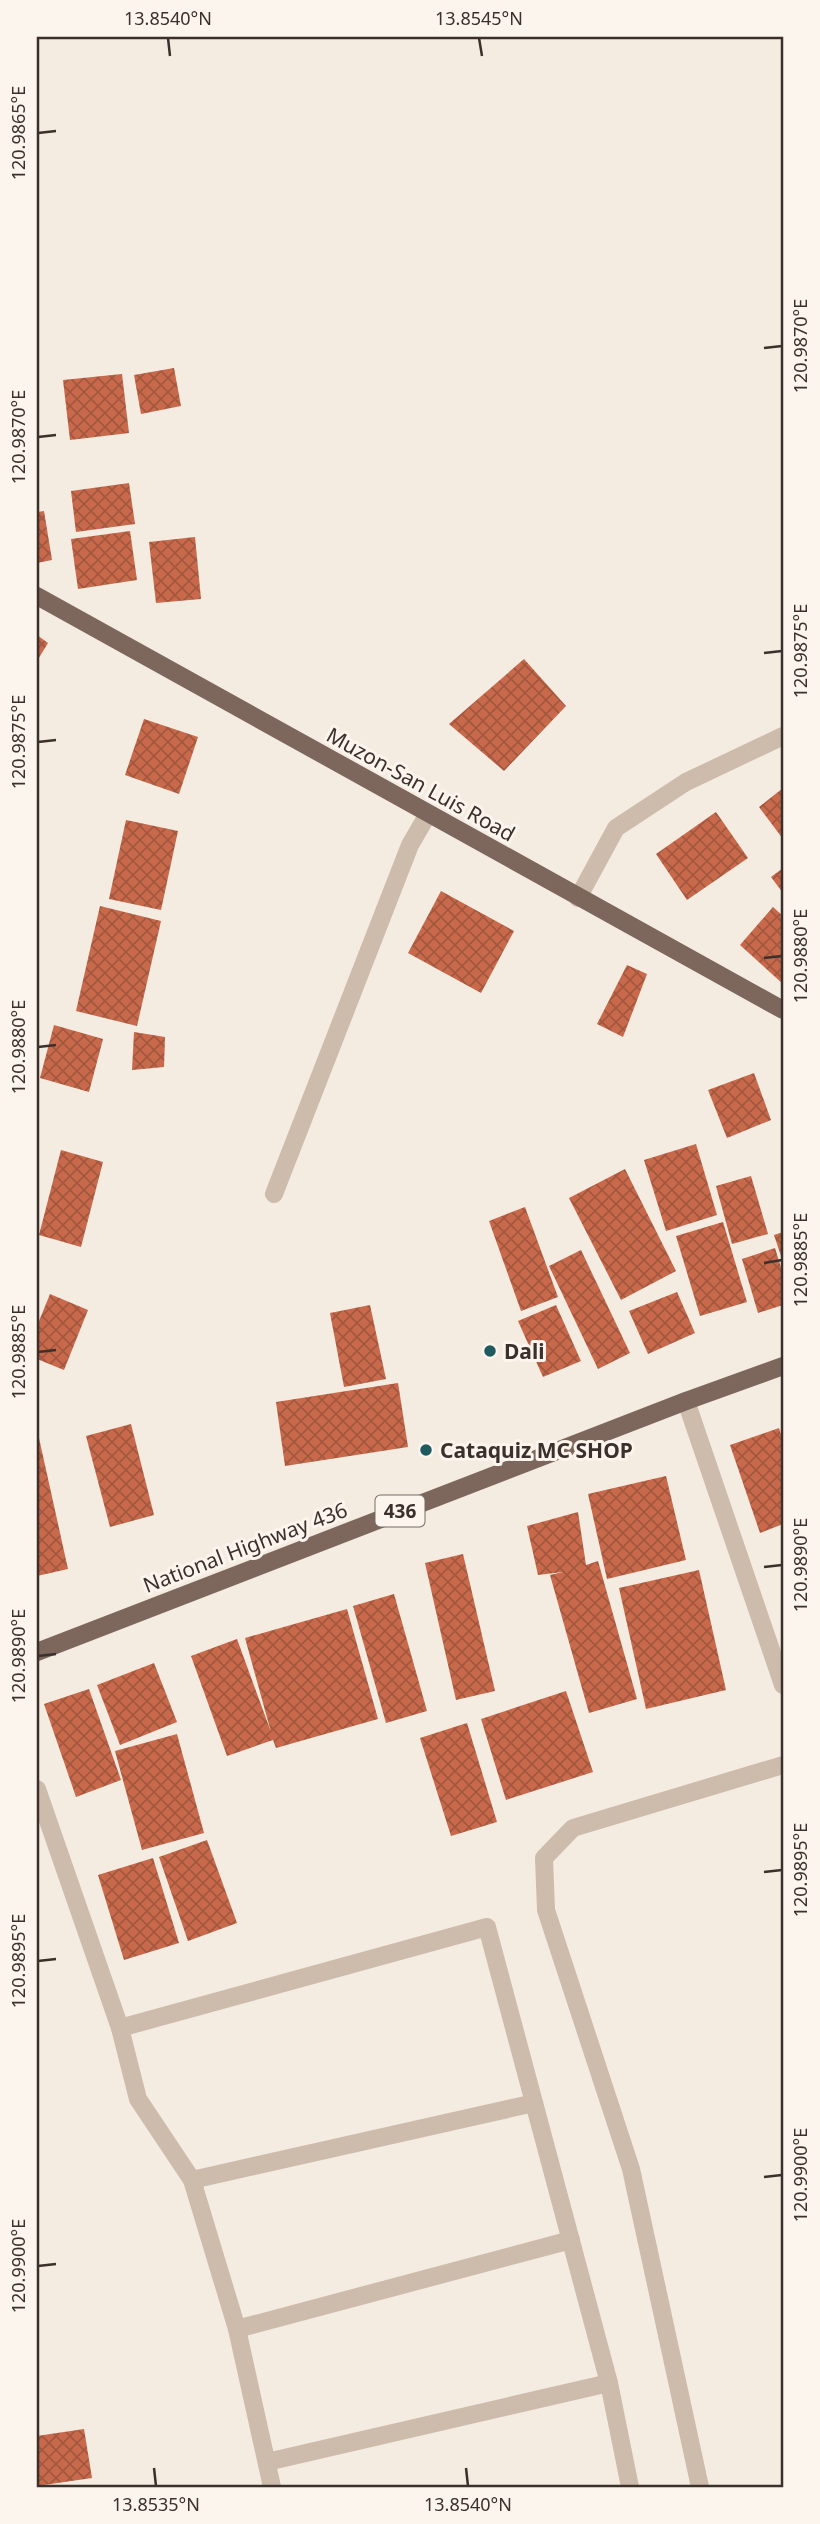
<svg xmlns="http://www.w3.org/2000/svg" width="820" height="2524" font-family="'Noto Sans',sans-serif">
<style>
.building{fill:url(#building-cross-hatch)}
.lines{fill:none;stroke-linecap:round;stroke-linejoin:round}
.minor{stroke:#cdbbac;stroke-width:18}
.major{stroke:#7d675c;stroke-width:18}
.ticks{fill:none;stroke:#3b302b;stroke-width:2.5}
.poi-dot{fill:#1f5a5e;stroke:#fbf5ee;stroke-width:2.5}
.labels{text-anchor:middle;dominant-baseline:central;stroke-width:6;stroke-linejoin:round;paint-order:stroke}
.shield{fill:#fbf5ee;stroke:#756b66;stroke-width:2}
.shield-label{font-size:19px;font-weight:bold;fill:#3b302b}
.street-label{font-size:21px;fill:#3b302b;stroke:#fbf5ee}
.poi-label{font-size:21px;font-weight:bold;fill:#3b302b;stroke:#fbf5ee;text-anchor:start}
.neatline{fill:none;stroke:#3b302b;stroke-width:2.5}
.ticks-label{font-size:18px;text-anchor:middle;fill:#3b302b}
</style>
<defs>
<pattern id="building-cross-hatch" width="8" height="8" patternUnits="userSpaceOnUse" patternTransform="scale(1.75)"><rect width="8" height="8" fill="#c8694b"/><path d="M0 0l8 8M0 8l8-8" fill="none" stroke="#a4573f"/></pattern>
</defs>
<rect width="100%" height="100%" fill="#f4ebe1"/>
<!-- building -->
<g class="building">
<path d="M174,368l7,38 -40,8 -7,-39z"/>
<path d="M122,374l7,59 -59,7 -7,-60z"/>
<path d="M129,483l6,41 -59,8 -5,-41z"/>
<path d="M44,511l8,49 -15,3v-51z"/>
<path d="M130,531l7,49 -59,9 -7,-50z"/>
<path d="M195,537l6,62 -45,4 -7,-61z"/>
<path d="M37,635l11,8 -11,18z"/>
<path d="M524,659l42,47 -62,65 -55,-47z"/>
<path d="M144,719l54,18 -19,57 -54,-19z"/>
<path d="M783,788v51l-24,-32z"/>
<path d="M716,812l32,46 -61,42 -31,-46z"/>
<path d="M126,820l52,11 -17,79 -52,-11z"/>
<path d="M783,868v25l-12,-16z"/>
<path d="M441,891l73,40 -33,62 -73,-40z"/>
<path d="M100,906l61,15 -24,105 -61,-15z"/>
<path d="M773,907l10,9v68l-43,-39z"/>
<path d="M627,965l20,9 -24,63 -26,-13z"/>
<path d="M54,1025l49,14 -14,53 -49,-14z"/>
<path d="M134,1032l31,5 -1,30 -32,3z"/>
<path d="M754,1073l17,47 -44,18 -19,-48z"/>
<path d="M696,1144l21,71 -51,16 -22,-71z"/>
<path d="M61,1150l42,12 -22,85 -42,-12z"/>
<path d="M625,1169l51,102 -55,29 -52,-102z"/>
<path d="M751,1176l17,58 -36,10 -16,-58z"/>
<path d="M525,1207l33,90 -37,14 -32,-90z"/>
<path d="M723,1222l24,80 -47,14 -24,-80z"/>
<path d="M783,1232v30l-9,-27z"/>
<path d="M775,1248l8,26v31l-25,8 -16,-54z"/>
<path d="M581,1250l49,103 -32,16 -49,-103z"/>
<path d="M677,1292l18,41 -47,21 -19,-43z"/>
<path d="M50,1294l38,16 -24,60 -27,-11v-33z"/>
<path d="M370,1305l16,74 -42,8 -14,-74z"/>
<path d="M556,1305l25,56 -38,16 -25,-56z"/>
<path d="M398,1383l10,64 -123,19 -9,-64z"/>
<path d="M131,1424l23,91 -44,12 -24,-91z"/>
<path d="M779,1428l4,13v83l-23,9 -30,-88z"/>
<path d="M37,1429l31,140 -31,7z"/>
<path d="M666,1476l20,84 -79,19 -19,-85z"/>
<path d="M578,1512l8,53 12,-4 39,138 -48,14 -39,-138 13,-3 -25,3 -11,-49z"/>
<path d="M463,1554l32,137 -39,9 -31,-137z"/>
<path d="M699,1570l27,120 -80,19 -27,-121z"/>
<path d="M394,1594l33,117 -41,12 -33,-117z"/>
<path d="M347,1609l31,110 -102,29 -3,-8 -46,16 -36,-100 46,-17 34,93 -26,-94z"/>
<path d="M154,1663l23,59 -57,23 -23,-60z"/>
<path d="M89,1689l32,91 -45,17 -32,-93z"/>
<path d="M566,1691l27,81 -87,28 -25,-81z"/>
<path d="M467,1723l30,99 -46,14 -31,-98z"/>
<path d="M177,1734l27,99 -62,17 -27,-99z"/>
<path d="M207,1840l30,83 -49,18 -29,-84z"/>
<path d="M153,1858l26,85 -55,17 -26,-85z"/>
<path d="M84,2429l8,49 -55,8v-50z"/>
</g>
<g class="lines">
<!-- minor -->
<g class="minor">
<path d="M578,898l38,-70 70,-46 97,-46"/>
<path d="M274,1194l136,-349 18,-31"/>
<path d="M686,1401l97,284"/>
<path d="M37,1789l83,239 18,71 54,81 45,149 35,158"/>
<path d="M120,2028l367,-101 122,456 21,104"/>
<path d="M192,2180l342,-77"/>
<path d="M237,2329l334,-89"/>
<path d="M267,2462l342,-79"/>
<path d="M700,2487l-69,-318 -85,-259 -2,-52 29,-30 210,-63"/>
</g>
<!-- major -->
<g class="major">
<path d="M37,596l746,414"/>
<path d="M37,1652l649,-251 97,-35"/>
</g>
</g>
<!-- ticks -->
<path class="ticks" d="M168,38l2,18M479,38l3,18M38,133l18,-2M764,348l18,-2M38,437l18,-2M764,653l18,-2M38,742l18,-2M764,958l18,-2M38,1047l18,-2M764,1263l18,-3M38,1352l18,-2M764,1567l18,-2M38,1656l18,-2M764,1872l18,-2M38,1961l18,-2M764,2177l18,-2M38,2266l18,-2M154,2468l2,18M466,2468l2,18"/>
<!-- markers -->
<g class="poi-dot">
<circle cx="490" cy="1351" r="7"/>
<circle cx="426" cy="1450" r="7"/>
</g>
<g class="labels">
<!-- shield labels -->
<rect class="shield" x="375.5" y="1495.5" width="49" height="31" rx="5"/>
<g class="shield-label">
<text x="400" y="1511">436</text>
</g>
<!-- street labels -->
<g class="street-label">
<text transform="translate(421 784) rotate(29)">Muzon-San Luis Road</text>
<text transform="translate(245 1547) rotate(-21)">National Highway 436</text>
</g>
<!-- poi labels -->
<g class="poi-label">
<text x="504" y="1351">Dali</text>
<text x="440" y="1450">Cataquiz MC SHOP</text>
</g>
</g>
<!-- border -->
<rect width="820" height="2524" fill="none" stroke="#fbf5ee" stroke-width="77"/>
<rect x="38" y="38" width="744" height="2448" class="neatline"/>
<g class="ticks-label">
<text x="168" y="25">13.8540°N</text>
<text x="479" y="25">13.8545°N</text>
<text transform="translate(19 133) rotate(-90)" y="6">120.9865°E</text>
<text transform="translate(801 346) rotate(-90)" y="6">120.9870°E</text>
<text transform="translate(19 437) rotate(-90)" y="6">120.9870°E</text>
<text transform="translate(801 651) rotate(-90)" y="6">120.9875°E</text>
<text transform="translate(19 742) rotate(-90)" y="6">120.9875°E</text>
<text transform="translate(801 956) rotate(-90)" y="6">120.9880°E</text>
<text transform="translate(19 1047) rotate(-90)" y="6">120.9880°E</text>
<text transform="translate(801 1260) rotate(-90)" y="6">120.9885°E</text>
<text transform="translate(19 1352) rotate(-90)" y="6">120.9885°E</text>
<text transform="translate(801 1565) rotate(-90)" y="6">120.9890°E</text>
<text transform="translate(19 1656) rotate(-90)" y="6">120.9890°E</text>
<text transform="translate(801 1870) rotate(-90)" y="6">120.9895°E</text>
<text transform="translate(19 1961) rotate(-90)" y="6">120.9895°E</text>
<text transform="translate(801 2175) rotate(-90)" y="6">120.9900°E</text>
<text transform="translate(19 2266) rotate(-90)" y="6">120.9900°E</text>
<text x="156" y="2511">13.8535°N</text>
<text x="468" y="2511">13.8540°N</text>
</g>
</svg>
